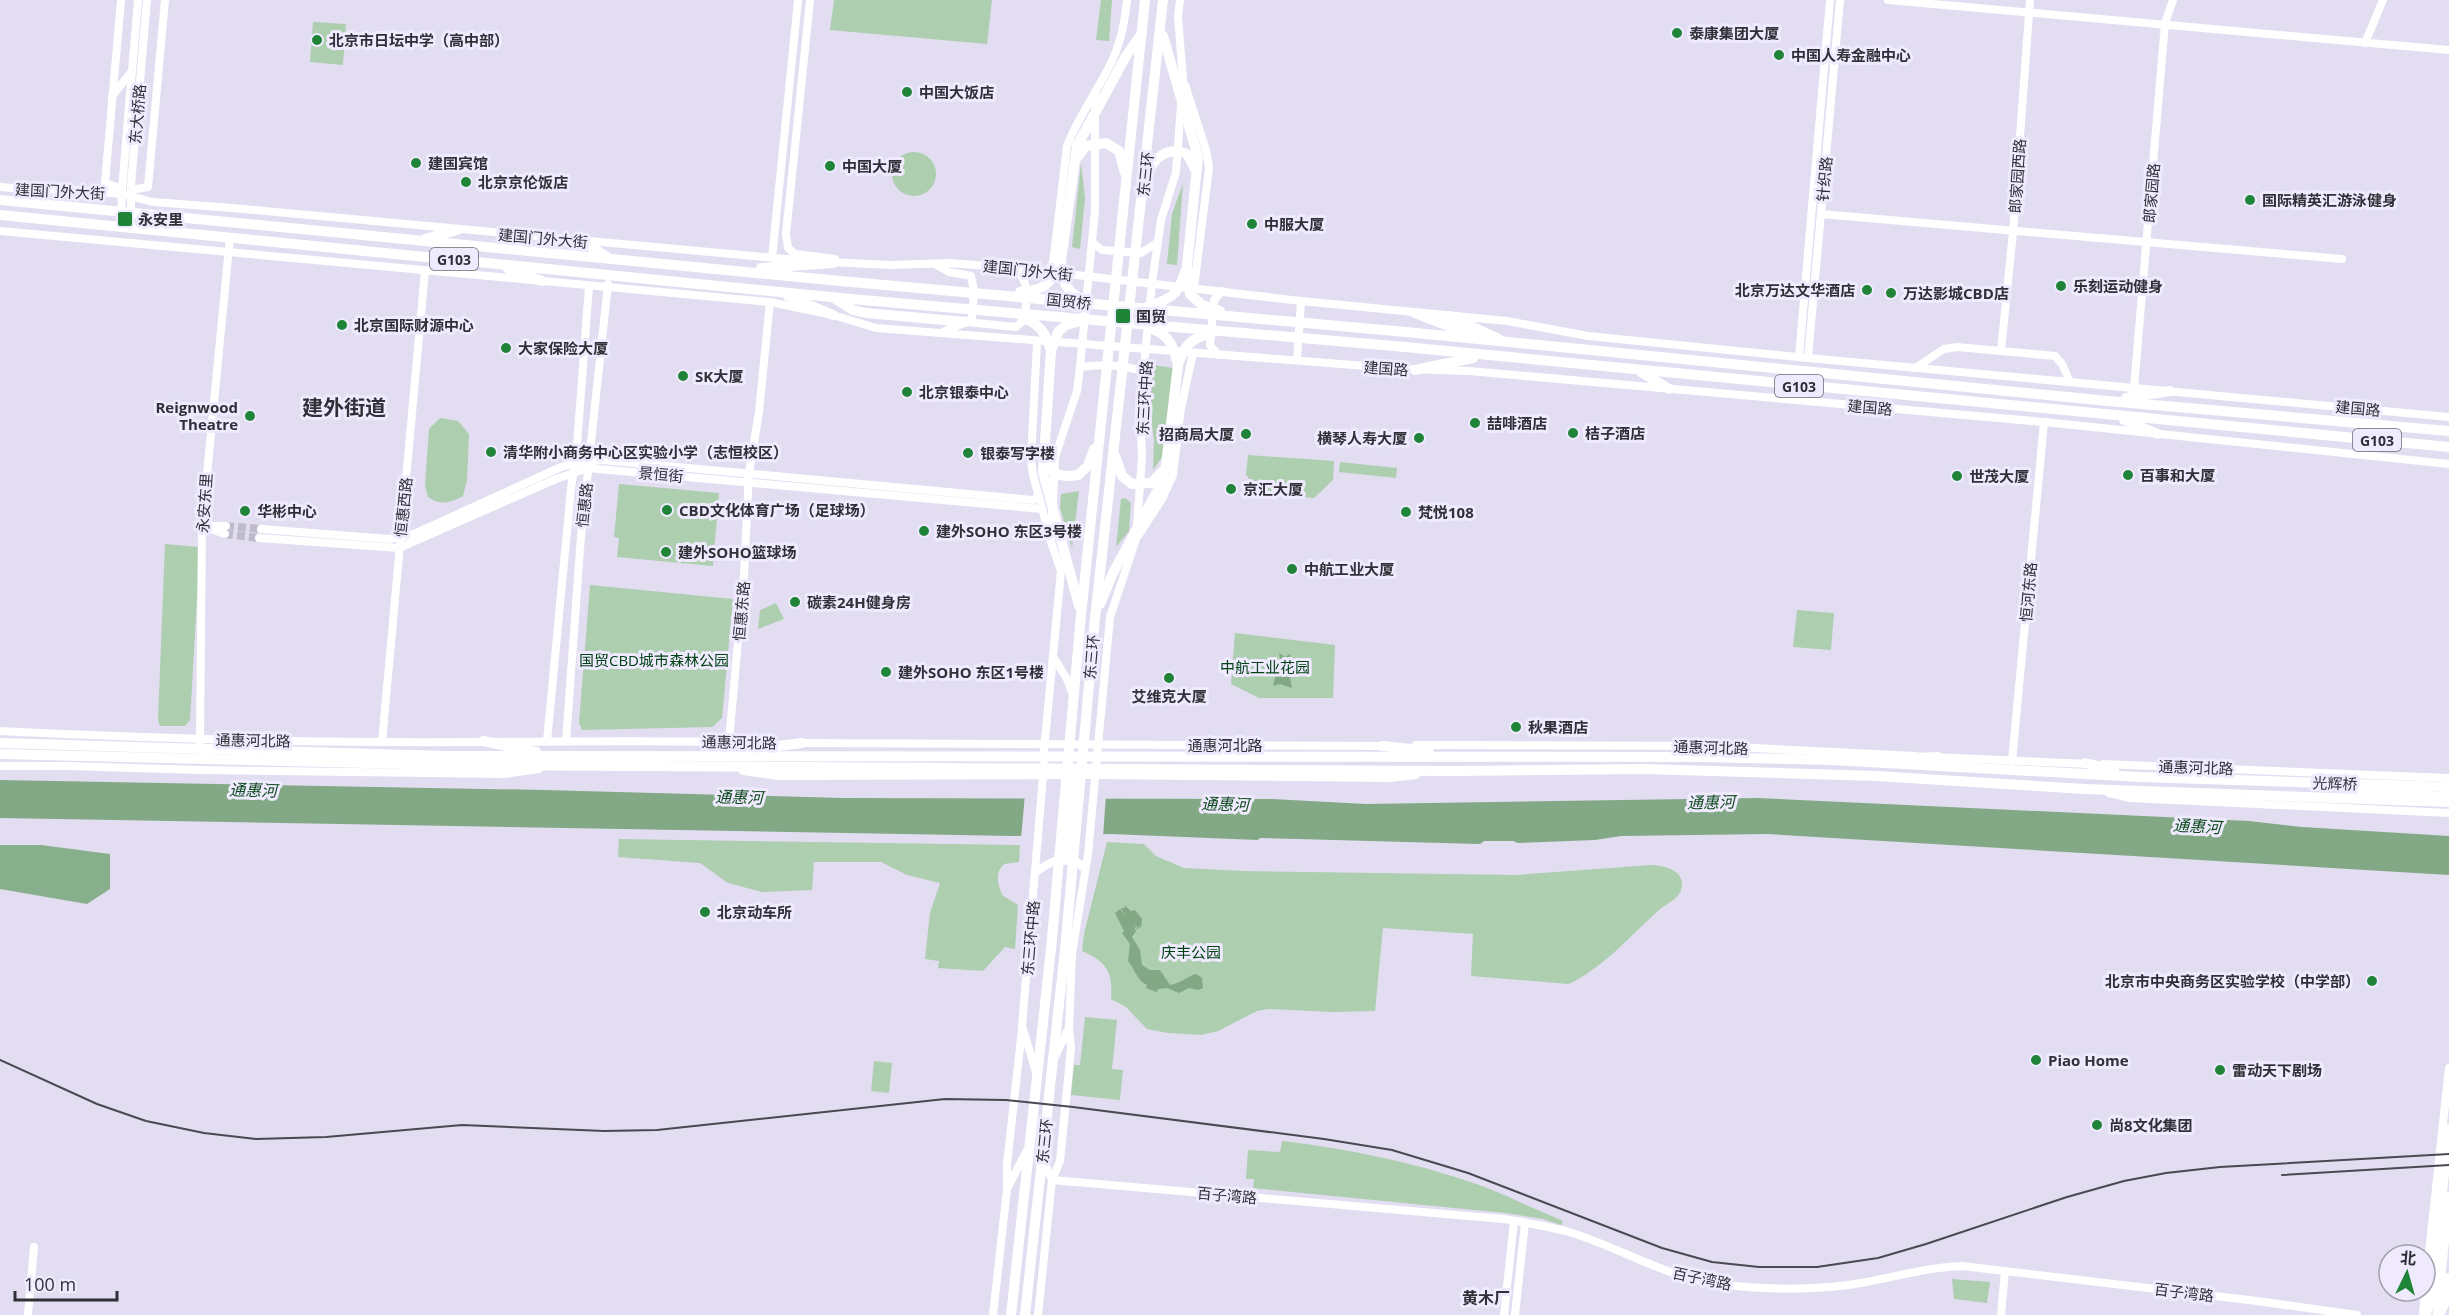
<svg xmlns="http://www.w3.org/2000/svg" width="2449" height="1315" font-family="'Open Sans','Noto Sans SC',sans-serif">
<style>
.green{fill:#adceaf}
.forest{fill:#88af8c}
.water{fill:#82a885}
.pier{fill:#e2ddf1}
.lines{fill:none;stroke-linecap:round;stroke-linejoin:round}
.secondary-tunnel{stroke:#bfbacc;stroke-width:8;stroke-dasharray:8 4;stroke-linecap:butt}
.secondary{stroke:#fff;stroke-width:8}
.primary{stroke:#fff;stroke-width:9}
.highway{stroke:#fff;stroke-width:10}
.rail{stroke:#4a4851;stroke-width:2}
.poi-dot{fill:#208438;stroke:#efeafe;stroke-width:2}
.labels{text-anchor:middle;dominant-baseline:central;stroke-width:6;stroke-linejoin:round;paint-order:stroke}
.shield{fill:#efeafe;stroke:#6a6773;stroke-width:1.5}
.shield-label{font-size:14px;font-weight:bold;fill:#312f37}
.poi-label{font-size:15px;font-weight:bold;fill:#312f37;stroke:#efeafe;text-anchor:start}
.street-label{font-size:15px;fill:#312f37;stroke:#efeafe}
.park-label{font-size:15px;fill:#034215;stroke:#efeafe}
.water-label{font-size:16px;font-style:italic;fill:#0e491c;stroke:#efeafe}
.neighbourhood-label{font-size:16px;font-weight:bold;fill:#312f37;stroke:#efeafe}
.district-label{font-size:21px;font-weight:bold;fill:#312f37;stroke:#efeafe}
</style>
<rect width="100%" height="100%" fill="#e2ddf1"/>
<!-- green -->
<g class="green">
<path d="M834,0h158l-5,44 -157,-14z"/>
<path d="M1101,0h11l-3,41 -13,-1z"/>
<path d="M313,22l33,2 -3,41 -33,-3z"/>
<circle cx="914" cy="174" r="22"/>
<path d="M1081,163l4,35 -5,51 -8,-2z"/>
<path d="M1183,183l-6,82 -10,-1 5,-50z"/>
<path d="M1154,365l19,3 -10,88 -10,14 1,-31 -5,-28z"/>
<path d="M440,418l18,3 11,13 -2,46 -4,16c-13,7 -22,10 -35,1l-3,-11 4,-57z"/>
<path d="M1248,455l86,6 -1,19 -19,18 -54,-6 -14,-17z"/>
<path d="M1340,462l57,6 -1,10 -57,-6z"/>
<path d="M619,484l100,9 -6,73 -96,-9 2,-19 -5,-1z"/>
<path d="M1079,491l-7,57 -12,-40 1,-14z"/>
<path d="M1125,498l6,5 -2,28 -13,16 5,-48z"/>
<path d="M165,544l35,3 -10,173 -5,6h-25l-2,-6z"/>
<path d="M590,585l143,14 -11,119 -10,9 -130,3 -3,-7z"/>
<path d="M776,603l8,16 -26,10 2,-19z"/>
<path d="M1797,610l37,3 -3,37 -38,-3z"/>
<path d="M1235,633l100,12 -2,53h-74l-28,-14z"/>
<path d="M619,839l401,6 -1,17 -15,2c-10,10 -6,19 -2,31l16,10 -3,44 -10,-2 -22,24 -45,-3 1,-7 -14,-2 5,-46 10,-30 -33,-8 -26,-13h-67l-2,28 -50,2 -34,-9 -28,-20 -82,-6z"/>
<path d="M1107,842l37,2 12,12 28,12 58,3 273,4 137,-10c14,1 35,6 29,25 -2,9 -17,15 -23,21 -29,26 -54,56 -89,73l-98,-8 2,-42 -90,-6 -8,83 -42,1 -65,-3 -11,2 -39,20 -17,4 -33,-2 -21,-4 -21,-22 -15,-8c2,-27 -4,-37 -29,-48l2,-17z"/>
<path d="M1085,1017l32,3 -5,49 11,1 -3,30 -49,-5 3,-30h6z"/>
<path d="M874,1061l18,2 -3,30 -18,-2z"/>
<path d="M1282,1141c67,8 142,23 205,47 26,10 51,23 76,33l-2,4 -18,-6 -38,-6 -252,-25 1,-9h-8l2,-29 32,2z"/>
<path d="M1952,1279l38,3 -3,21 -33,-4z"/>
</g>
<!-- forest -->
<path class="forest" d="M0,845h41l69,9v35l-23,15 -87,-15z"/>
<!-- water -->
<g class="water">
<path d="M1279,653l6,4 5,-3v5h-3l5,29 -12,-4 -7,2 7,-28z"/>
<path d="M0,780l544,10 298,8 430,1 94,5 391,-6 492,23 53,6 147,9v39l-682,-41 -146,2 -26,4 -77,3 -5,-2h-29l-4,3 -220,-6 -2,2 -147,-6 -97,2 -1014,-18z"/>
<path d="M1124,905l7,6 4,-1 7,9 -1,9 -2,-2v3l-5,-5 4,6 -4,-3 2,4 -4,6 8,13 2,15 8,5h10l10,15c12,-2 21,-11 26,-11l6,4 1,10 -5,2 -9,-2 -10,5 -12,-5 -9,1 -1,3 -11,-4 1,-3c-10,-4 -12,-16 -19,-24l2,-17 -8,-11 2,-2 -9,-18 5,-4 5,6 -4,-7h4z"/>
</g>
<!-- pier -->
<path class="pier" d="M1025,794l81,1 -3,42 -82,2z"/>
<g class="lines">
<!-- secondary-tunnel -->
<g class="secondary-tunnel">
<path d="M226,526l35,3"/>
<path d="M225,534l34,4"/>
</g>
<!-- secondary -->
<g class="secondary">
<path d="M121,0l-16,183 17,6"/>
<path d="M810,0l-24,234 2,14 7,6 40,5"/>
<path d="M1888,0l561,50"/>
<path d="M2365,43l18,-43"/>
<path d="M1185,85l21,65 3,18 -15,119"/>
<path d="M112,96l20,-25"/>
<path d="M0,187l39,3 23,-1 60,5 31,8 79,6 576,53"/>
<path d="M131,190l17,-3 17,-187"/>
<path d="M1821,214l521,45"/>
<path d="M121,226l1,-37 16,-189"/>
<path d="M131,227v-42l16,-185"/>
<path d="M0,231l770,71 63,13 43,13 530,41 63,2 575,51 405,42"/>
<path d="M1092,242l10,8 39,3 17,-11"/>
<path d="M772,258l26,-258"/>
<path d="M827,262l65,3 56,-2 68,5 285,33 206,20 81,15 220,22 641,59"/>
<path d="M935,264l14,8 22,4 3,14 -2,28 -6,4 -23,10"/>
<path d="M1047,272l6,-9 14,-117c11,-29 30,-54 44,-83 9,-18 14,-43 16,-63"/>
<path d="M966,322l50,5 8,-7c2,-21 8,-34 -8,-51"/>
<path d="M1037,342l-6,117 2,16 16,59"/>
<path d="M2001,351l12,-119 17,-232"/>
<path d="M1218,355l-8,-10 4,-45 8,-9"/>
<path d="M1799,357l31,-357"/>
<path d="M1808,358l32,-358"/>
<path d="M1297,360l4,-59"/>
<path d="M1080,367c21,-3 44,-3 64,5"/>
<path d="M1915,368l29,-19 13,-2 98,9 7,8 8,18"/>
<path d="M2134,388l31,-365 8,-23"/>
<path d="M1053,502l2,-45 22,-66 3,-24 15,-157v-116"/>
<path d="M202,526l23,8"/>
<path d="M208,526h18"/>
<path d="M1137,526l5,-70 -2,-50 12,-123 9,-63 15,-48 7,-93 -5,-62 2,-17"/>
<path d="M261,529l128,10 25,-5 147,-67 14,-4 27,-3 431,40 6,-4"/>
<path d="M1138,536l24,-37 11,-24 8,-67 12,-55"/>
<path d="M259,538l140,10 157,-69 32,-11 454,41"/>
<path d="M1054,658l13,21 6,16"/>
<path d="M0,731c127,6 255,11 382,11 131,1 261,-3 391,1"/>
<path d="M547,741l24,-252 6,-43 12,-160"/>
<path d="M566,741l15,-205 27,-252"/>
<path d="M729,741l15,-166 5,-102 10,-61 11,-110"/>
<path d="M200,742l2,-216 28,-289"/>
<path d="M382,742l43,-471"/>
<path d="M798,743l590,3"/>
<path d="M1416,745l295,1 205,10"/>
<path d="M1044,751l17,-180 -10,-29 1,-27"/>
<path d="M1932,757l158,7"/>
<path d="M2012,761l32,-339"/>
<path d="M2103,764l346,14"/>
<path d="M0,766h68l131,4 305,4 35,-5"/>
<path d="M743,771l35,5 318,-1 294,3 26,-3"/>
<path d="M2348,792l101,4"/>
<path d="M2109,793l21,5 319,15"/>
<path d="M1065,859l8,-89"/>
<path d="M1036,872c18,-13 22,-14 43,-9l6,7"/>
<path d="M1069,1027l2,21 -11,113 -8,19 451,39c21,3 42,7 63,12 51,15 97,45 151,53 49,6 102,7 150,-2 32,-6 62,-15 95,-16l295,35 100,14"/>
<path d="M1055,1057l14,-30 3,-73 16,-100 22,-237 26,-78"/>
<path d="M1036,1072l-14,-46 22,-262"/>
<path d="M1007,1187v-23l15,-135"/>
<path d="M2425,1289l24,-221"/>
<path d="M28,1315l6,-68"/>
<path d="M993,1315l14,-126 20,-39"/>
<path d="M1038,1315l14,-135 -10,-23"/>
<path d="M1504,1315l10,-94"/>
<path d="M1515,1315l10,-92"/>
<path d="M2001,1315l4,-44"/>
<path d="M2423,1315l2,-24"/>
<path d="M2440,1315l7,-15 2,-23"/>
</g>
<!-- primary -->
<g class="primary">
<path d="M2426,1315l6,-16 17,-171"/>
<path d="M2437,1315l12,-118"/>
</g>
<!-- highway -->
<g class="highway">
<path d="M1163,36l35,121 -11,109 3,28 12,11 18,6"/>
<path d="M1076,159l10,-13 20,-3 13,8 6,22"/>
<path d="M1148,174c5,-17 21,-28 39,-20l8,15"/>
<path d="M0,200l840,81 566,51 702,69 341,30"/>
<path d="M0,215l851,84 554,48 1044,100"/>
<path d="M425,239l32,-9"/>
<path d="M582,241l25,16"/>
<path d="M761,268l72,-5"/>
<path d="M508,269l34,12"/>
<path d="M1020,292c24,-2 29,-6 40,-28"/>
<path d="M788,296l45,19"/>
<path d="M834,298l19,12 13,3 100,9"/>
<path d="M1084,300c-19,-8 -22,-19 -23,-39l16,-115 49,-90 16,-23"/>
<path d="M1147,307c23,-8 31,-11 38,-35"/>
<path d="M1415,313l62,24"/>
<path d="M1449,316l50,23"/>
<path d="M1022,317c18,7 24,16 29,34"/>
<path d="M1077,322l-11,3 -8,7 -7,19 -8,121 36,134"/>
<path d="M1152,329c18,6 22,19 26,36"/>
<path d="M1415,370l58,-12"/>
<path d="M1641,372l28,17"/>
<path d="M2126,398l44,-7"/>
<path d="M2124,420l34,14"/>
<path d="M1115,456l7,20 10,8 19,-1 12,-12"/>
<path d="M1046,459c5,16 16,19 32,16l10,-9 6,-17"/>
<path d="M1100,604l13,-31 49,-91 4,-17 12,-100c7,-21 12,-26 34,-32"/>
<path d="M483,741l53,11"/>
<path d="M0,743l447,13 1249,1 135,3 309,17 309,10"/>
<path d="M1383,746l46,5"/>
<path d="M746,750l56,-7"/>
<path d="M0,754l453,11 1001,6 189,-2 233,7 209,13 364,13"/>
<path d="M1912,758l26,-1"/>
<path d="M2085,763l29,7"/>
<path d="M1011,1315l40,-366 30,-334 64,-615"/>
<path d="M1025,1315l40,-365 30,-332 68,-618"/>
</g>
<!-- rail -->
<g class="rail">
<path d="M0,1060l97,44 49,17 58,12 52,6 70,-2 136,-12 142,6 53,-1 288,-31 61,1 67,7 251,32 68,11 76,23 194,75 50,14 47,5h58l61,-9 48,-14 141,-47 57,-16 42,-8 54,-6 229,-13"/>
<path d="M2282,1175l167,-10"/>
</g>
</g>
<!-- markers -->
<g class="poi-dot">
<circle cx="1677" cy="33" r="6"/>
<circle cx="317" cy="40" r="6"/>
<circle cx="1779" cy="55" r="6"/>
<circle cx="907" cy="92" r="6"/>
<circle cx="416" cy="163" r="6"/>
<circle cx="830" cy="166" r="6"/>
<circle cx="466" cy="182" r="6"/>
<circle cx="2250" cy="200" r="6"/>
<rect x="117" y="211" width="16" height="16" rx="3"/>
<circle cx="1252" cy="224" r="6"/>
<circle cx="2061" cy="286" r="6"/>
<circle cx="1867" cy="290" r="6"/>
<circle cx="1891" cy="293" r="6"/>
<rect x="1115" y="308" width="16" height="16" rx="3"/>
<circle cx="342" cy="325" r="6"/>
<circle cx="506" cy="348" r="6"/>
<circle cx="683" cy="376" r="6"/>
<circle cx="907" cy="392" r="6"/>
<circle cx="250" cy="416" r="6"/>
<circle cx="1475" cy="423" r="6"/>
<circle cx="1573" cy="433" r="6"/>
<circle cx="1246" cy="434" r="6"/>
<circle cx="1419" cy="438" r="6"/>
<circle cx="491" cy="452" r="6"/>
<circle cx="968" cy="453" r="6"/>
<circle cx="2128" cy="475" r="6"/>
<circle cx="1957" cy="476" r="6"/>
<circle cx="1231" cy="489" r="6"/>
<circle cx="667" cy="510" r="6"/>
<circle cx="245" cy="511" r="6"/>
<circle cx="1406" cy="512" r="6"/>
<circle cx="924" cy="531" r="6"/>
<circle cx="666" cy="552" r="6"/>
<circle cx="1292" cy="569" r="6"/>
<circle cx="795" cy="602" r="6"/>
<circle cx="886" cy="672" r="6"/>
<circle cx="1169" cy="678" r="6"/>
<circle cx="1516" cy="727" r="6"/>
<circle cx="705" cy="912" r="6"/>
<circle cx="2372" cy="981" r="6"/>
<circle cx="2036" cy="1060" r="6"/>
<circle cx="2220" cy="1070" r="6"/>
<circle cx="2097" cy="1125" r="6"/>
</g>
<g class="labels">
<!-- shield labels -->
<g class="shield">
<rect x="430" y="248" width="48" height="22" rx="4.5"/>
<rect x="1775" y="375" width="48" height="22" rx="4.5"/>
<rect x="2353" y="429" width="48" height="22" rx="4.5"/>
</g>
<g class="shield-label">
<text x="454" y="259">G103</text>
<text x="1799" y="386">G103</text>
<text x="2377" y="440">G103</text>
</g>
<!-- poi labels -->
<g class="poi-label">
<text x="1689" y="33">泰康集团大厦</text>
<text x="329" y="40">北京市日坛中学（高中部）</text>
<text x="1791" y="55">中国人寿金融中心</text>
<text x="919" y="92">中国大饭店</text>
<text x="428" y="163">建国宾馆</text>
<text x="842" y="166">中国大厦</text>
<text x="478" y="182">北京京伦饭店</text>
<text x="2262" y="200">国际精英汇游泳健身</text>
<text x="138" y="219">永安里</text>
<text x="1264" y="224">中服大厦</text>
<text x="2073" y="286">乐刻运动健身</text>
<text x="1855" y="290" text-anchor="end">北京万达文华酒店</text>
<text x="1903" y="293">万达影城CBD店</text>
<text x="1136" y="316">国贸</text>
<text x="354" y="325">北京国际财源中心</text>
<text x="518" y="348">大家保险大厦</text>
<text x="695" y="376">SK大厦</text>
<text x="919" y="392">北京银泰中心</text>
<text x="238" y="407" text-anchor="end">Reignwood<tspan x="238" dy="17">Theatre</tspan></text>
<text x="1487" y="423">喆啡酒店</text>
<text x="1585" y="433">桔子酒店</text>
<text x="1234" y="434" text-anchor="end">招商局大厦</text>
<text x="1407" y="438" text-anchor="end">横琴人寿大厦</text>
<text x="503" y="452">清华附小商务中心区实验小学（志恒校区）</text>
<text x="980" y="453">银泰写字楼</text>
<text x="2140" y="475">百事和大厦</text>
<text x="1969" y="476">世茂大厦</text>
<text x="1243" y="489">京汇大厦</text>
<text x="679" y="510">CBD文化体育广场（足球场）</text>
<text x="257" y="511">华彬中心</text>
<text x="1418" y="512">梵悦108</text>
<text x="936" y="531">建外SOHO 东区3号楼</text>
<text x="678" y="552">建外SOHO篮球场</text>
<text x="1304" y="569">中航工业大厦</text>
<text x="807" y="602">碳素24H健身房</text>
<text x="898" y="672">建外SOHO 东区1号楼</text>
<text x="1169" y="696" text-anchor="middle">艾维克大厦</text>
<text x="1528" y="727">秋果酒店</text>
<text x="717" y="912">北京动车所</text>
<text x="2360" y="981" text-anchor="end">北京市中央商务区实验学校（中学部）</text>
<text x="2048" y="1060">Piao Home</text>
<text x="2232" y="1070">雷动天下剧场</text>
<text x="2109" y="1125">尚8文化集团</text>
</g>
<!-- street labels -->
<g class="street-label">
<text transform="translate(137 114) rotate(-85)">东大桥路</text>
<text transform="translate(1145 174) rotate(-84)">东三环</text>
<text transform="translate(2017 176) rotate(-86)">郎家园西路</text>
<text transform="translate(1824 179) rotate(-85)">针织路</text>
<text transform="translate(60 191) rotate(3)">建国门外大街</text>
<text transform="translate(2151 193) rotate(-85)">郎家园路</text>
<text transform="translate(543 238) rotate(5)">建国门外大街</text>
<text transform="translate(1028 270) rotate(6)">建国门外大街</text>
<text transform="translate(1069 301) rotate(6)">国贸桥</text>
<text transform="translate(1386 368) rotate(4)">建国路</text>
<text transform="translate(1144 398) rotate(-87)">东三环中路</text>
<text transform="translate(1870 407) rotate(5)">建国路</text>
<text transform="translate(2358 408) rotate(5)">建国路</text>
<text transform="translate(661 474) rotate(5)">景恒街</text>
<text transform="translate(204 503) rotate(-86)">永安东里</text>
<text transform="translate(584 505) rotate(-84)">恒惠路</text>
<text transform="translate(403 507) rotate(-84)">恒惠西路</text>
<text transform="translate(2028 592) rotate(-85)">恒河东路</text>
<text transform="translate(741 611) rotate(-85)">恒惠东路</text>
<text transform="translate(1091 657) rotate(-85)">东三环</text>
<text transform="translate(253 740) rotate(1)">通惠河北路</text>
<text transform="translate(739 742) rotate(1)">通惠河北路</text>
<text x="1225" y="745">通惠河北路</text>
<text transform="translate(1711 747) rotate(2)">通惠河北路</text>
<text transform="translate(2196 767) rotate(2)">通惠河北路</text>
<text transform="translate(2335 783) rotate(2)">光辉桥</text>
<text transform="translate(1030 938) rotate(-85)">东三环中路</text>
<text transform="translate(1044 1141) rotate(-84)">东三环</text>
<text transform="translate(1227 1195) rotate(5)">百子湾路</text>
<text transform="translate(1702 1278) rotate(12)">百子湾路</text>
<text transform="translate(2184 1292) rotate(7)">百子湾路</text>
</g>
<!-- park labels -->
<g class="park-label">
<text x="654" y="660">国贸CBD城市森林公园</text>
<text x="1265" y="667">中航工业花园</text>
<text x="1191" y="952">庆丰公园</text>
</g>
<!-- water labels -->
<g class="water-label">
<text transform="translate(253 790) rotate(1)">通惠河</text>
<text transform="translate(739 797) rotate(1)">通惠河</text>
<text transform="translate(1711 802) rotate(-1)">通惠河</text>
<text transform="translate(1225 804) rotate(1)">通惠河</text>
<text transform="translate(2197 826) rotate(3)">通惠河</text>
</g>
<!-- neighbourhood labels -->
<g class="neighbourhood-label">
<text x="1486" y="1298">黄木厂</text>
</g>
<!-- district labels -->
<g class="district-label">
<text x="344" y="407">建外街道</text>
</g>
</g>
<!-- north arrow -->
<g transform="translate(2407 1273) rotate(5)"><circle r="28" fill="#efeafe" stroke="#a39fae" stroke-width="1.5"/>
<path d="M0-4.5L10 22L0 15L-10 22Z" fill="#208438"/>
<text y="-9" font-size="16" font-weight="bold" text-anchor="middle" fill="#312f37">北</text>
</g>
<!-- scale -->
<path d="M15 1291v9h102v-9" fill="none" stroke="#312f37" stroke-width="3"/>
<text x="24" y="1291" font-size="18" fill="#312f37" stroke="#efeafe" stroke-width="4.5" paint-order="stroke">100 m</text>
</svg>
